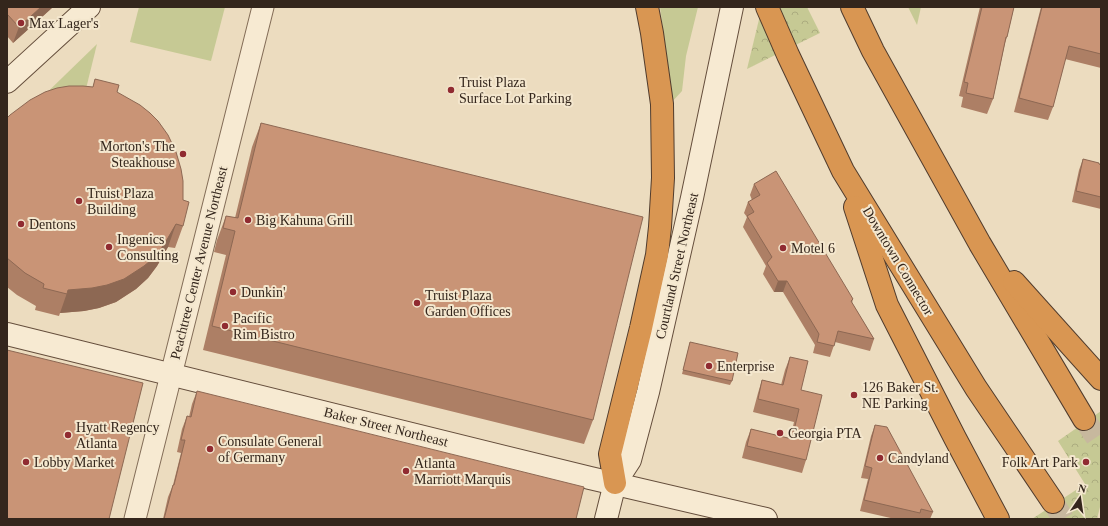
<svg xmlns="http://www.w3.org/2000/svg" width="1108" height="526" font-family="Georgia,serif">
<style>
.grass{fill:#c6c994}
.park{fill:url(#park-crowns)}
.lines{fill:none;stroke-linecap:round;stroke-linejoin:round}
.motorway-tunnel{stroke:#c7b89e;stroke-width:22;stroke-dasharray:22 11;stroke-linecap:butt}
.tertiary-casing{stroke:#846d58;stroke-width:23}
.secondary-casing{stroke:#654e3c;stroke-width:24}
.motorway-casing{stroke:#513c2d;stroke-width:24}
.tertiary{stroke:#f7ead2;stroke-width:21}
.secondary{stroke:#f7ead2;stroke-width:22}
.motorway{stroke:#d99652;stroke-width:22}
.wall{fill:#ad7f65}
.shaded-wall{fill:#8d6853}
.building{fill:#c99476;stroke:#8d6853}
.poi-dot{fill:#902b31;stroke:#f4e7ce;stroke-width:1.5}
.labels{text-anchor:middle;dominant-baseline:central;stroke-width:4;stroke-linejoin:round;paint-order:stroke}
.poi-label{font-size:14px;fill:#34261c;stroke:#f4e7ce;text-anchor:start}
.street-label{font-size:14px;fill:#34261c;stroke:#f4e7ce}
</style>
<defs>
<pattern id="park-crowns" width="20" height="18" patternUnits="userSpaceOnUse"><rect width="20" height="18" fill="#c6c994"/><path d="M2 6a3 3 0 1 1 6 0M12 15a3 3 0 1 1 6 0" fill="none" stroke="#abac7f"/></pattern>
</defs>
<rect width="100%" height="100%" fill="#ecdcbf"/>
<!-- grass -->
<g class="grass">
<path d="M139,7h86l-14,54 -81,-19z"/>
<path d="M660,7h38l-12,49 -4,35 -11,12 -5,-52z"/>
<path d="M908,7h13l-4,18z"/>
<path d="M97,44l-14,57 -53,8z"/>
</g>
<!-- park -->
<g class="park">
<path d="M762,7h45l13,26 -73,36z"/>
<path d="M1101,411v92l-4,16h-65l53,-35 -27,-43z"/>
</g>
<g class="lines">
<!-- motorway-tunnel -->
<g class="motorway-tunnel">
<path d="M1084,419l17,25"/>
<path d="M1053,502l10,17"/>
</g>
<defs>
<path id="tertiary" d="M135,519l128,-512"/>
<g id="secondary">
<path d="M7,82l82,-75"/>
<path d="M7,334l583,144 176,41"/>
<path d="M606,519l9,-36 15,-23 18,-68 44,-194 40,-191"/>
</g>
<g id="motorway">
<path d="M767,7l21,48 55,116 133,217 77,114"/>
<path d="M852,7l21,44 107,193 104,175"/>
<path d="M855,207l32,98 68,133 43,81"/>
<path d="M1014,282l87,97"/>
<path d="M615,483l-5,-29 31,-126 16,-73 3,-28 3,-49 -1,-74 -10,-71 -5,-26"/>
</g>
</defs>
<!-- tertiary casing -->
<use href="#tertiary" class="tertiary-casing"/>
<!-- secondary casing -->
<use href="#secondary" class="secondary-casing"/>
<!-- motorway casing -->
<use href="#motorway" class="motorway-casing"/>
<!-- tertiary -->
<use href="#tertiary" class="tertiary"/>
<!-- secondary -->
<use href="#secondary" class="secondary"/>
<!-- motorway -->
<use href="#motorway" class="motorway"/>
</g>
<!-- wall -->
<g class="wall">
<path d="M7,7h46l-40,36 -6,-7z"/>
<path d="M980,7h34l-7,30 -2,6 -12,56 -6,15 -26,-7 2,-10 -4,-1z"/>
<path d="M1041,7h60v61l-36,-9 -12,48 -5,13 -34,-8z"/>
<path d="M95,79l22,13 66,134 -8,22 -7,-1 -11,19 -9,12 -12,11 -20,13 -17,6 -15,3 -24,2 -1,3 -24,-6 1,-4 -19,-11 -10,-8v-169l86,-31z"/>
<path d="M261,123l332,297 -9,24 -381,-94 23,-95 -12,-3 3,-12 9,-24 9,2 17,-71z"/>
<path d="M1083,159l18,6v44l-29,-7 7,-32z"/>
<path d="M754,184l99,115 -1,4 22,36 -4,12 -35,-9 -5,15 -17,-4 2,-8 -32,-53h-9l-11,-18 3,-8 -23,-39 4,-10 -3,-4 4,-11 4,-2 -2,-5z"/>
<path d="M690,342l42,39 -2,4 -48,-11z"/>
<path d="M790,357l11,33 5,70 -4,13 -60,-15 4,-16 5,-13 39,10 4,-17 -41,-10 5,-19 4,-13 19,5 4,-15z"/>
<path d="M197,391l379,128h-413l5,-22 5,-12 8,-32 -4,-1 5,-23 5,-13 2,1 3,-13z"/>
<path d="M875,425l58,87 -3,7h-35l-35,-8 8,-32 -7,-1 10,-42z"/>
</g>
<!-- shaded-wall -->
<g class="shaded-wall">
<path d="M41,7h12l-40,36 6,-16z"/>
<path d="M176,224l-8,23 -11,19 -9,12 -12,11 -20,13 -17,6 -15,3 -24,2 8,-23z"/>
<path d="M778,281h9l-4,11h-9z"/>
</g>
<!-- building -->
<g class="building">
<path d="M7,7h34l-22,20 -12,-13z"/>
<path d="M982,7h32l-7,30h-1l-13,62 -27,-6 2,-10 -4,-1z"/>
<path d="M1042,7h59v47l-32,-8 -16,61 -34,-9z"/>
<path d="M95,79l24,6 -2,7 23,13 10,8 8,8 10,14 8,17 5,17 2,12v19l6,2 -6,24 -7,-2 -11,19 -9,13 -12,10 -20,13 -17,6 -15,3 -24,2 -1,4 -24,-6 1,-4 -19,-11 -18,-15v-140l3,-3 20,-15 15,-8 12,-4 12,-2h14l10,1z"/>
<path d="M261,123l382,94 -50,203 -381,-94 23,-95 -12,-3 3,-12 12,2z"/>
<path d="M1083,159l16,4v1l2,1v32l-25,-6z"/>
<path d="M776,171l77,128 -2,2 23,38 -36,-8 -4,15 -17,-4 2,-8 -32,-53h-9l-11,-18 5,-6 -25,-41 7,-4 -6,-10 12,-7 -6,-11z"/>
<path d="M690,342l48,11 -6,28 -49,-11z"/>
<path d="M7,350l136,33 -34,136h-102z"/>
<path d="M790,357l18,4 -7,29 21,5 -16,65 -59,-14 4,-17 41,10 7,-30 -41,-10 4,-19 21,5z"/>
<path d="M197,391l387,96 -8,32h-412l9,-34h1l11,-45h-4l6,-24 4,1z"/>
<path d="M875,425l12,2 46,85 -12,-3 -1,4 -56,-13 8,-32 -7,-2z"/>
</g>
<!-- markers -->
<g class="poi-dot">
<circle cx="21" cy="23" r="4"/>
<circle cx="451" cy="90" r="4"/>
<circle cx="183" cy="154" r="4"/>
<circle cx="79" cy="201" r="4"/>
<circle cx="248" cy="220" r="4"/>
<circle cx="21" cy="224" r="4"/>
<circle cx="109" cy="247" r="4"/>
<circle cx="783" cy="248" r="4"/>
<circle cx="233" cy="292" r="4"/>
<circle cx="417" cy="303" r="4"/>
<circle cx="225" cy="326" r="4"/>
<circle cx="709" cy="366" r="4"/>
<circle cx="854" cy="395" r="4"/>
<circle cx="780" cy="433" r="4"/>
<circle cx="68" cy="435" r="4"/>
<circle cx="210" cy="449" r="4"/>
<circle cx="880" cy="458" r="4"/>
<circle cx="26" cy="462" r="4"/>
<circle cx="1086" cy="462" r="4"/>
<circle cx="406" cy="471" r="4"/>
</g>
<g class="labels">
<!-- poi labels -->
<g class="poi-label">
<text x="29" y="23">Max Lager's</text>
<text x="459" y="82">Truist Plaza<tspan x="459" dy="16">Surface Lot Parking</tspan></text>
<text x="175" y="146" text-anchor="end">Morton's The<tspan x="175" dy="16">Steakhouse</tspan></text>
<text x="87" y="193">Truist Plaza<tspan x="87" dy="16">Building</tspan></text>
<text x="256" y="220">Big Kahuna Grill</text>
<text x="29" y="224">Dentons</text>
<text x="117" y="239">Ingenics<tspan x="117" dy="16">Consulting</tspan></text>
<text x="791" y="248">Motel 6</text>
<text x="241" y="292">Dunkin'</text>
<text x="425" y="295">Truist Plaza<tspan x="425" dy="16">Garden Offices</tspan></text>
<text x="233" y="318">Pacific<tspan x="233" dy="16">Rim Bistro</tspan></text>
<text x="717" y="366">Enterprise</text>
<text x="862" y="387">126 Baker St.<tspan x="862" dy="16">NE Parking</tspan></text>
<text x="76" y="427">Hyatt Regency<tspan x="76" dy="16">Atlanta</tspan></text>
<text x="788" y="433">Georgia PTA</text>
<text x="218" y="441">Consulate General<tspan x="218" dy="16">of Germany</tspan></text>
<text x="888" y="458">Candyland</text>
<text x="34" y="462">Lobby Market</text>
<text x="1078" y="462" text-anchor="end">Folk Art Park</text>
<text x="414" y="463">Atlanta<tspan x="414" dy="16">Marriott Marquis</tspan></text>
</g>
<!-- street labels -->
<g class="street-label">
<text transform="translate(898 261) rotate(59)">Downtown Connector</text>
<text transform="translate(199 263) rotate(-76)">Peachtree Center Avenue Northeast</text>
<text transform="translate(677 266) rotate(-77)">Courtland Street Northeast</text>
<text transform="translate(386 427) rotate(14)">Baker Street Northeast</text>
</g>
</g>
<!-- border -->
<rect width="1108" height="526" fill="none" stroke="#34261c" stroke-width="16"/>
<!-- north arrow -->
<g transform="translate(1080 498) rotate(13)" stroke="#f4e7ce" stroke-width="3" paint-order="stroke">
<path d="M0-3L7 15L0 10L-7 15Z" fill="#34261c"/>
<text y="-6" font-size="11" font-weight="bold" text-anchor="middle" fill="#34261c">N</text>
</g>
</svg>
